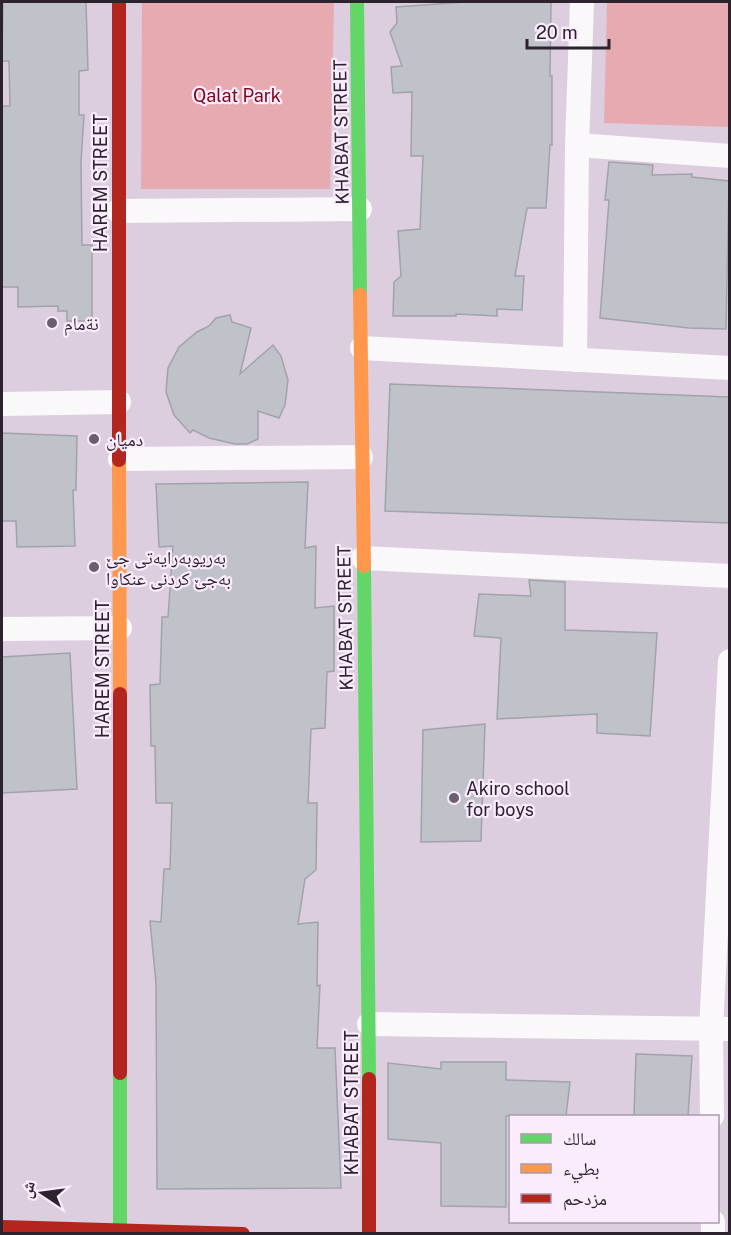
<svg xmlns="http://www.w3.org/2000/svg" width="731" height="1235" font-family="'Public Sans','Noto Naskh Arabic',sans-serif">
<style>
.green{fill:#e6aab0}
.building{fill:#c0c2ca;stroke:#a0a3aa;stroke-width:1.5}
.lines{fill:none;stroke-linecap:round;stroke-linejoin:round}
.street{stroke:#faf8fa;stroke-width:24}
.fast{stroke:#63d668;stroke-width:14}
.slow{stroke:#ff974d;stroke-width:14}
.jam{stroke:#b3261e;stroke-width:14}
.poi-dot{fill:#6a5f6c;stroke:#faecfc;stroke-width:2}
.labels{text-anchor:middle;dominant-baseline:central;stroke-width:4.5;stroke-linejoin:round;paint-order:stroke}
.park-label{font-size:18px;fill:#7e071b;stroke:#faecfc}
.street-label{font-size:18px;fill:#2d232f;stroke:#faecfc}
.poi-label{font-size:18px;fill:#2d232f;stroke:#faecfc;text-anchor:start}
</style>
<rect width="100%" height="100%" fill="#dccede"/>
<!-- green -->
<g class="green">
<path d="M142,2h192l-4,187h-189z"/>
<path d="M607,2h122v125l-125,-4z"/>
</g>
<!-- building -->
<g class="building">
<path d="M3,2h83l2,68 -9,1v44h5l-3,47 1,83h10v76h-25v-10h-9v-5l-40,1v-20h-16v-181h8l-1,-45h-7z"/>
<path d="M465,2h86l-1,74h2v69h-2l-4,63h-19l-12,68h9l-2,34 -25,-1v7l-41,-2v2h-63l1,-34 7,-6 -3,-45 22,-2 3,-73h-12l1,-64 -19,1 -2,-26 11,-1 -12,-34 7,-9 -1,-16z"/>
<path d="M609,162l44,3 -1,10 40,-1v3l37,4 -3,148 -37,-1 -89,-10 9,-118h-4z"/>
<path d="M230,315l2,7 19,6 -11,46 33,-29 8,11 7,24 -3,25 -6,13 -21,-7v28l-11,5h-12l-26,-6 -16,-8 -3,3 -16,-18 -8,-23 2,-24 11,-21 18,-15 12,-6 7,-8z"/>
<path d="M390,384l339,13v126l-344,-12z"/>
<path d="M2,433l75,3 -1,54h-3l2,56 -58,1 -1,-26h-14z"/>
<path d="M308,482l-3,66 11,-2 -1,62 19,-2v65l-7,1 -2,56 -14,1 -3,74h9l-1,67 -11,9 -7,45 20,-2 -1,64 3,-1 -3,63h18l6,140 -184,1 -1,-206 -6,-62 11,1 3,-53h6l2,-66h-16l-1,-57h-4l-1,-61 10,-1 2,-67h6l5,-71 -14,1 -3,-63z"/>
<path d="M529,580l36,2v48l92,3 -7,103 -53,-3v-19l-100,5 4,-81 -27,-2 5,-42 52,2z"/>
<path d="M70,653l7,136 -75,4v-136z"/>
<path d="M485,724l-4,117 -60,1 2,-112z"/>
<path d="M636,1054l56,2 -4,60h-54z"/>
<path d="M441,1062h65v18l64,2 -4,34h-60v91l-65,-1v-63l-53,-4v-76l53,6z"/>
</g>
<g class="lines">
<!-- street -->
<g class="street">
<path d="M577,145l153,11"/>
<path d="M118,211l242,-2"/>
<path d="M362,348l368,20"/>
<path d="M575,360l2,-215 5,-143"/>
<path d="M2,404l117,-2"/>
<path d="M120,459l241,-2"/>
<path d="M363,558l367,18"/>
<path d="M2,629l118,-1"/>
<path d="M369,1024l361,5"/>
<path d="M712,1116l-1,-87 19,-368"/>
<path d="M713,1222v12"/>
</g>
<!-- fast -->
<g class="fast">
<path d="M357,2l3,293"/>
<path d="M364,566l5,513"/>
<path d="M120,1073v156"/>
</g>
<!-- slow -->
<g class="slow">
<path d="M360,295l4,271"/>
<path d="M119,460l1,234"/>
</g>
<!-- jam -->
<g class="jam">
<path d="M119,2v458"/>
<path d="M120,694v379"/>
<path d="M369,1079v155"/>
<path d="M2,1227l241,7"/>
</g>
</g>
<!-- markers -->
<g class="poi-dot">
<circle cx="52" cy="323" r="6"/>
<circle cx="94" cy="439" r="6"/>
<circle cx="94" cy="567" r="6"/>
<circle cx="454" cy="798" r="6"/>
</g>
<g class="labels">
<!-- park labels -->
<g class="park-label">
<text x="237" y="95">Qalat Park</text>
</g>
<!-- street labels -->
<g class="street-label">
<text transform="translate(341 132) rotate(-91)">KHABAT STREET</text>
<text transform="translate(100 183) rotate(-90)">HAREM STREET</text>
<text transform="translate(345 618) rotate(-91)">KHABAT STREET</text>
<text transform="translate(102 669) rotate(-90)">HAREM STREET</text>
<text transform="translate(351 1103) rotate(-90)">KHABAT STREET</text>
</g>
<!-- poi labels -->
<g class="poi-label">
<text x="64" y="323">نةمام</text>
<text x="106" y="439">دميان</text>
<text x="106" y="557">بەریوبەرایەتی جێ<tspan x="106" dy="21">بەجێ کردنی عنکاوا</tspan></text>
<text x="466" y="788">Akiro school<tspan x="466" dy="21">for boys</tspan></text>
</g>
</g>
<!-- border -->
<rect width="731" height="1235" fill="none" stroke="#2d232f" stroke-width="6"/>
<!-- legend -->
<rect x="509" y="1115" width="210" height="108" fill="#faecfc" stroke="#a89caa" stroke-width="1.5"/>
<rect x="521" y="1134" width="30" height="9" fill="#63d668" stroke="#a89caa" stroke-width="1.5"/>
<text x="563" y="1145" font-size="18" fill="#2d232f">سالك</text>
<rect x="521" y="1164" width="30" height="9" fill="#ff974d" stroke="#a89caa" stroke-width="1.5"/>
<text x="563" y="1175" font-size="18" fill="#2d232f">بطيء</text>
<rect x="521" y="1194" width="30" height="9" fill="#b3261e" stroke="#a89caa" stroke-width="1.5"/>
<text x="563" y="1205" font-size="18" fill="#2d232f">مزدحم</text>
<!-- north arrow -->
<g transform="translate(42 1193) rotate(283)" stroke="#faecfc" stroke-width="4.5" paint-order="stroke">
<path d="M0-4.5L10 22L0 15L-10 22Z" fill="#2d232f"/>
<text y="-9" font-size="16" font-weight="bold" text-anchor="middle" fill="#2d232f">ش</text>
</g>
<!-- scale -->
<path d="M527 39v9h82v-9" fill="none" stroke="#2d232f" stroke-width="3"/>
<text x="536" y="39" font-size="18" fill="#2d232f" stroke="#faecfc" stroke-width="4.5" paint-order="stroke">20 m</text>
</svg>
